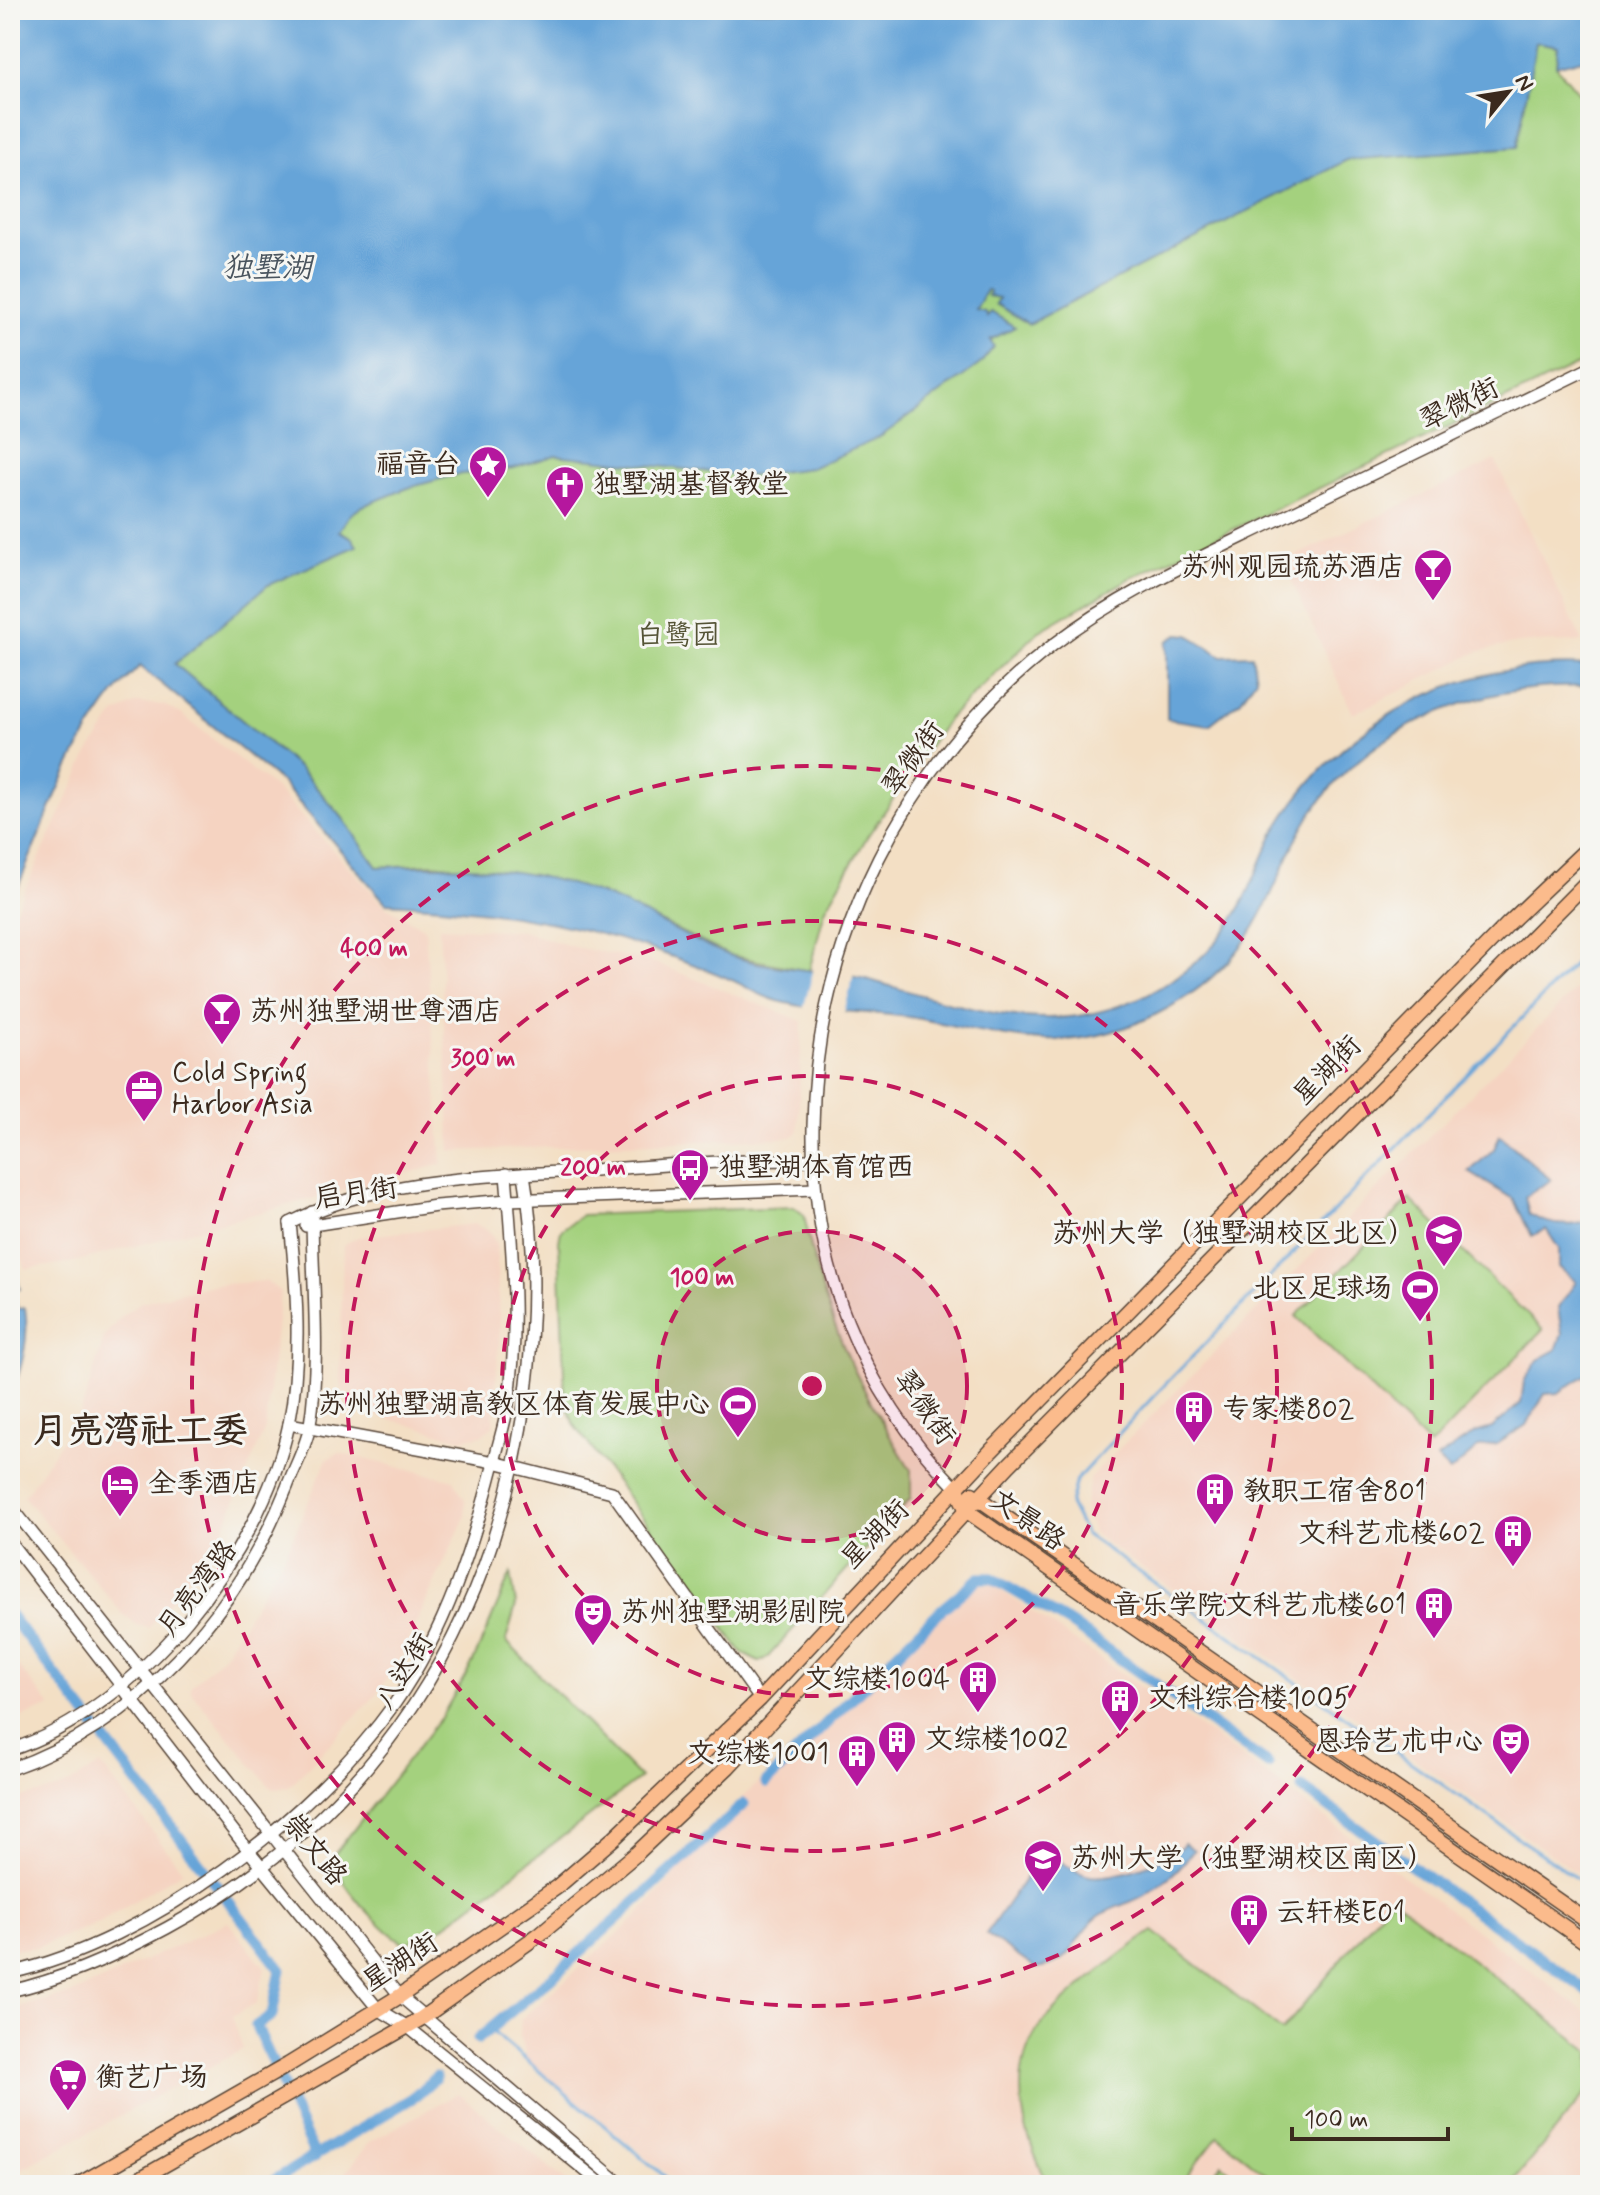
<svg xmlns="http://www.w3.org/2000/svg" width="1600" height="2195" font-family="Mynerve,'LXGW WenKai TC',sans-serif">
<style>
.built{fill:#f5d3c1}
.green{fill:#a4d17e;stroke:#707e4e;stroke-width:2}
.water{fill:#66a4d8;stroke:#50677b;stroke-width:2}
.pier{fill:#f3dfc4}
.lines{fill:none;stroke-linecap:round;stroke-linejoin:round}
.stream{stroke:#66a4d8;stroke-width:3}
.canal{stroke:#66a4d8;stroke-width:11}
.minor-casing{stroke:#574537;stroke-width:14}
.major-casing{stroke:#574537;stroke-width:17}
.minor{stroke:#fff;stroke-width:11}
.major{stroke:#fbbb8c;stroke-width:14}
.ring{fill:none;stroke:#c2185b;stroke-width:4;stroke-dasharray:14 10}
.labels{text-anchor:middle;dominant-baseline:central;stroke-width:6;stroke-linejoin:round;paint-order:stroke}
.street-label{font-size:28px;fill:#3b2a1e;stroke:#f6f6f2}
.poi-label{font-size:28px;fill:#3b2a1e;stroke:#f6f6f2;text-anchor:start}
.park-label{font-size:28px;fill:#555436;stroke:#f6f6f2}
.water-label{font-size:30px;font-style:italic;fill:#4a555f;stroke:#f6f6f2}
.district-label{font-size:36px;font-weight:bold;fill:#3b2a1e;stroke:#f6f6f2}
.centre{fill:#c2185b;stroke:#f6f6f2;stroke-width:4}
.ring-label{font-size:24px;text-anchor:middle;font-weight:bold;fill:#c2185b;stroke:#f6f6f2;stroke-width:6;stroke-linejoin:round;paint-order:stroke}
</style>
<rect width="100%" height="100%" fill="#f6f6f2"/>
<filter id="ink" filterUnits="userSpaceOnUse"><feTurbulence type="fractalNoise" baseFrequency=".0125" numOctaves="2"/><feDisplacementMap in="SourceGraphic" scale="16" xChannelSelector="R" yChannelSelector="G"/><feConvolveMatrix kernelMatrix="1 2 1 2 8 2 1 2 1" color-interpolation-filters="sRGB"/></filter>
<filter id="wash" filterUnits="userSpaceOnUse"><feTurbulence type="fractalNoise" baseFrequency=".006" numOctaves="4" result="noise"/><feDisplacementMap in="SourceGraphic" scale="32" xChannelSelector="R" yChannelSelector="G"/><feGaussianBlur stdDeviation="1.8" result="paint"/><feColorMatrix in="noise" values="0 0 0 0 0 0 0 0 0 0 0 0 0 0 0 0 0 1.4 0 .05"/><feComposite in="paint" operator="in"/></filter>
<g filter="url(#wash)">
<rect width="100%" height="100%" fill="#f3dfc4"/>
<!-- built -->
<g class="built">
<path d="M1495,460l88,182 -66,1 -40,9 -124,62 -70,-152z"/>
<path d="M137,703l27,2 17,9 94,74 110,118 40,23 17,235 -368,98 -48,7 -16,-41v-306l79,-170 26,-38z"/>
<path d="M439,927l83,4 52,16 76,14 152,60 -4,111 -6,5 -12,1 -329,13z"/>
<path d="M1590,975v907l-475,-333 -21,-15 -10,-27 7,-30z"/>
<path d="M475,1224l13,6 8,13 4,85 -7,98 -11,9 -21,4 -112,-31 -9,-28 3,-135 15,-8z"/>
<path d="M267,1281l13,11 -15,136 -45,110 -71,90 -12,-3 -15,-12 -98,-116 57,-85 24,-77 17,-19 19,-14 71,-17z"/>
<path d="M339,1453l115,27 11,20v17l-63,137 -26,41 -87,92 -17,2 -81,-97v-6l31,-29 25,-39 38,-63 42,-96z"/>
<path d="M977,1584l16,1 250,172 347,258v170h-909l-154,-125 -7,-22 1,-19 115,-101 105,-119 216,-204z"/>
<path d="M10,1657l41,49 -41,16z"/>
<path d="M101,1765l82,106 -83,51 -62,25 -28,3v-149l53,-14z"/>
<path d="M228,1922l37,46 -8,35 -25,13 11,33 -233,126v-166l62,-15z"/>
<path d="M458,2093l113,92h-236l35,-43z"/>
</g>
<!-- green -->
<g class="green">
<path d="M1434,22l124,24 -2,20 34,40v253l-461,220 -91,53 -90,87 -81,118 -42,73 -16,61 -80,-16 -127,-61 -68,-19 -101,-11 -56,3 -35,-50 -42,-48 -126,-105 83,-155z"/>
<path d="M1410,1199l133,131 -113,116 -134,-130z"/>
<path d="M794,1207l10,8c20,104 52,167 107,255v28l-143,159 -9,5 -16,-8 -169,-230 -9,-23 -6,-159 2,-12 21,-15z"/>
<path d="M511,1573l5,32 -10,36 134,137 -205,155 -29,10c-20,-7 -76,-66 -72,-88l108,-139 31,-54z"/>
<path d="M1392,1898l198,153v37l-80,97h-230l-62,-49 -38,49h-131c-24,-44 -42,-106 -13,-153 18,-28 88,-81 117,-101l129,100z"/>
<path d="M1222,2164l20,17 -3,4h-35z"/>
</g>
<!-- water -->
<g class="water">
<path d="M10,10h1580v47l-34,9 2,-20 -22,-4 -19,105 -170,13 -318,164 -33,-20 3,-6 -11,-2 2,-4 -4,-2 -10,20 9,2 2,5 4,-5 24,15 -25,13 4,7 -14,17 -101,74 -68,30 -64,8 -191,-21 -42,13 -59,7 -47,13 -45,18 -13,9 -11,16 12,6 6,9 -89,39 -93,79 125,105 42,48 35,50c77,-4 154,0 226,28 44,17 83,44 126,60 47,17 97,13 144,26 70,20 152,50 225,31 61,-15 116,-53 145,-110 13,-25 21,-52 35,-76 67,-108 186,-168 312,-160v21c-105,-5 -216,35 -277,124 -24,35 -35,75 -56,111 -32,58 -95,98 -158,113 -63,15 -123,-6 -184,-17 -45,-7 -93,-5 -137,-17 -16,-4 -29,-13 -44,-20 -29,-13 -60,-24 -90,-34 -83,-28 -171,-39 -258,-44l-104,-120 -142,-117c-66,61 -95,159 -130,240z"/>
<path d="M1178,634l11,1 33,21 30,-1 4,23 -15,22 -32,25 -42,-6v-77z"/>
<path d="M1500,1135l51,45 -26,17 4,17c20,12 39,14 61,7v151l-32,21 -13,1 -19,31 -29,19 -18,3 -29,25 -13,-13 38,-26 17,-5 29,-25 3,-22 14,-21 18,-10 6,-16 -4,-26 18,-26 -17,-15v-18l-13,-20 -14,7 -19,-37 -44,-27 25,-23z"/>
<path d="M10,1254l10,35 -6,1 3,19 8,-1c5,31 -3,61 -15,90z"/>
<path d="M1184,1843l10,7c-13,18 -32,35 -51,46 -14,8 -32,11 -45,21 -28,22 -22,47 -63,51l-49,-34 59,-84c13,9 29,23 45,26 23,4 82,-15 94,-33z"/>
</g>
<!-- pier -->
<path class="pier" d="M814,968l40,5 -10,40 -41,-3z"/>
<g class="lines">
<!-- stream -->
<g class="stream">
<path d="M1590,948l-438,450 -76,82 -6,24 15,30 505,354"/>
<path d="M489,2029l186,156"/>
</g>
<!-- canal -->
<g class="canal">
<path d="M10,1615l271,355 -9,45 -16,11 59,130"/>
<path d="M766,1783l176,-174 37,-31h13l79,46 197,140"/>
<path d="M1302,1788l288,205"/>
<path d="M478,2039l79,-66 187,-169"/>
<path d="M266,2185l148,-88 22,-20"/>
</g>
</g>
</g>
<g filter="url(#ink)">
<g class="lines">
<defs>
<g id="minor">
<path d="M290,1223c92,-47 204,-47 305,-53 73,-5 146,-11 219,-10"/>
<path d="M306,1226l130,-20 72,-6 307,-11"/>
<path d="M289,1424l205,38 118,30 148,207"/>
<path d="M957,1489c-97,-99 -146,-224 -144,-362 2,-187 93,-368 240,-482 69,-53 149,-88 226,-126 104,-50 207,-100 311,-151"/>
<path d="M10,1505l390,491 222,189"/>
<path d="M10,1542l239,309 129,158 30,18 195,158"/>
<path d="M10,1750c129,-42 251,-195 279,-326 13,-65 8,-136 1,-201"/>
<path d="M10,1769c129,-45 227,-156 277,-282 7,-19 20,-42 23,-62 11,-71 2,-143 2,-213"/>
<path d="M10,1973c139,-31 303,-155 385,-270 51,-73 77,-155 99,-240 4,-19 11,-39 14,-59 12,-75 4,-154 -2,-230"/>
<path d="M10,1991c55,-12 107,-36 157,-63 209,-113 329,-303 359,-536 9,-72 10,-147 -2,-218"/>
</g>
<g id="major">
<path d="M957,1489l10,22 623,434"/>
<path d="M972,1494l618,429"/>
<path d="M78,2185l210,-120 112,-69 157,-109 57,-49 146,-139 231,-248 517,-527 82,-78"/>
<path d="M129,2185l293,-167 118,-84 96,-80 92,-87 281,-302 581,-586"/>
</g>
</defs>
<!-- minor casing -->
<use href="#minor" class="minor-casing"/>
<!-- major casing -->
<use href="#major" class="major-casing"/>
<!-- minor -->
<use href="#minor" class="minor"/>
<!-- major -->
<use href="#major" class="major"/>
</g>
</g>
<!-- distance rings -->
<circle cx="812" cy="1386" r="155" fill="#c2185b" fill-opacity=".12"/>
<g class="ring">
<circle cx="812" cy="1386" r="155"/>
<circle cx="812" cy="1386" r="310"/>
<circle cx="812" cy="1386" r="465"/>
<circle cx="812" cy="1386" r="620"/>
</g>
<!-- icons -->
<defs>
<symbol id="sight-pin" viewBox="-11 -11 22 30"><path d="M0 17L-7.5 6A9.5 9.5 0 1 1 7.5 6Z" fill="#b5179e" stroke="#f6f6f2"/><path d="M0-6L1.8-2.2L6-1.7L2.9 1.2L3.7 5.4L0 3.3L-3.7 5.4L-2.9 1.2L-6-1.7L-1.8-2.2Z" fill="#fff"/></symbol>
<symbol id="church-pin" viewBox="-11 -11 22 30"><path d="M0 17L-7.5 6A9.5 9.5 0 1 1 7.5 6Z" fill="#b5179e" stroke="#f6f6f2"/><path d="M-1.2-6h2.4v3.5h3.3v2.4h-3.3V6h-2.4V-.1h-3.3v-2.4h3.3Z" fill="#fff"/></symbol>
<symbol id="bar-pin" viewBox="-11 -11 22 30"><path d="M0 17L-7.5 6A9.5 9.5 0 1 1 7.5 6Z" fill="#b5179e" stroke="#f6f6f2"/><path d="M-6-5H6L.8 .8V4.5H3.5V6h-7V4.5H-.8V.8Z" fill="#fff"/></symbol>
<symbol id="office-pin" viewBox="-11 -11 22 30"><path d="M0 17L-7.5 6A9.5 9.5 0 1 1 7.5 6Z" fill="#b5179e" stroke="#f6f6f2"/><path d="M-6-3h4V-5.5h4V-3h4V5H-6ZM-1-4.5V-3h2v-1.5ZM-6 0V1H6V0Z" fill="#fff"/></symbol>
<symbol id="bus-pin" viewBox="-11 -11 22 30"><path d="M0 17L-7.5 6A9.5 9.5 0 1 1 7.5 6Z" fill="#b5179e" stroke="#f6f6f2"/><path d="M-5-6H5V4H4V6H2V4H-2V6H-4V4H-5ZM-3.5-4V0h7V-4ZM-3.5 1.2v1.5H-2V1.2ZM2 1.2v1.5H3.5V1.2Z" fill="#fff"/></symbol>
<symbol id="university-pin" viewBox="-11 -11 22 30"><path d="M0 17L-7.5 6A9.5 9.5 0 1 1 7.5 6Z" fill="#b5179e" stroke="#f6f6f2"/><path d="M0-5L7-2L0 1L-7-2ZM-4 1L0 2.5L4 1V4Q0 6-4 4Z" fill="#fff"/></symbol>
<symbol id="stadium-pin" viewBox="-11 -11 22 30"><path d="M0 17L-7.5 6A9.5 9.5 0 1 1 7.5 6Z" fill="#b5179e" stroke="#f6f6f2"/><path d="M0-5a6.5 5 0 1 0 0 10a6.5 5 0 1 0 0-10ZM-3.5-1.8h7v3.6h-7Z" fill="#fff"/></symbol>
<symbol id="building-pin" viewBox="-11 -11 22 30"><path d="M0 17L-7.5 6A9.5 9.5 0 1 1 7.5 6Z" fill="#b5179e" stroke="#f6f6f2"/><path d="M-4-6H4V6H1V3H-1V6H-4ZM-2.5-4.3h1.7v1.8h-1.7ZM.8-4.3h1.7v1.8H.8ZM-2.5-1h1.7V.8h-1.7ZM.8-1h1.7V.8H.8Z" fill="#fff"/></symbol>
<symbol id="hotel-pin" viewBox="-11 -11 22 30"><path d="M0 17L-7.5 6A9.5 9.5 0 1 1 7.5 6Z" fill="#b5179e" stroke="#f6f6f2"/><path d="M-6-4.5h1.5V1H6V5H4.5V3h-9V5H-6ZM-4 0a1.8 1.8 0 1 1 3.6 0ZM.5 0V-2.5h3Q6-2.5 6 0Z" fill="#fff"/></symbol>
<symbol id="theatre-pin" viewBox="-11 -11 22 30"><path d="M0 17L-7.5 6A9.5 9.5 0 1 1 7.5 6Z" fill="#b5179e" stroke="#f6f6f2"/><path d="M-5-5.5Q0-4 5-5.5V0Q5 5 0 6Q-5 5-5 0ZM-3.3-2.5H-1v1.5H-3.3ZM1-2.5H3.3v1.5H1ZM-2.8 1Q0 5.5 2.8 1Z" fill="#fff"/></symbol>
<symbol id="supermarket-pin" viewBox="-11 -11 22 30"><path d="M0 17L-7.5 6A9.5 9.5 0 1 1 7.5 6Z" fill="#b5179e" stroke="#f6f6f2"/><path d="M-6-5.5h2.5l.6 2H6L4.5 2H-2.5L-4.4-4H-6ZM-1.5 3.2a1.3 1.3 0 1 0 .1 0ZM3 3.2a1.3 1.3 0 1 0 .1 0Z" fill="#fff"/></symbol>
</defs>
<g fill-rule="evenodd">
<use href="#sight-pin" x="466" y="443" width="44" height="60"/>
<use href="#church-pin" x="543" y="463" width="44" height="60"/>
<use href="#bar-pin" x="1411" y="546" width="44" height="60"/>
<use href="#bar-pin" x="200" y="990" width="44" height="60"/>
<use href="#office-pin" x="122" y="1067" width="44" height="60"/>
<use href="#bus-pin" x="668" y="1146" width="44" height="60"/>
<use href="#university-pin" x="1422" y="1212" width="44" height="60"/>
<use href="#stadium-pin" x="1398" y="1267" width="44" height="60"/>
<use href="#stadium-pin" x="716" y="1383" width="44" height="60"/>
<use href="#building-pin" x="1172" y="1388" width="44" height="60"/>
<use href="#hotel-pin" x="98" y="1462" width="44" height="60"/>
<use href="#building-pin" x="1193" y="1470" width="44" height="60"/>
<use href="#building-pin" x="1491" y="1512" width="44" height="60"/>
<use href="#building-pin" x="1412" y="1584" width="44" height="60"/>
<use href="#theatre-pin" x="571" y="1591" width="44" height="60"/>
<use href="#building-pin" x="956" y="1658" width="44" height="60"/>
<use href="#building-pin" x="1098" y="1677" width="44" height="60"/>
<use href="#building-pin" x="875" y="1718" width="44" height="60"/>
<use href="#theatre-pin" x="1489" y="1720" width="44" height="60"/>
<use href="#building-pin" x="835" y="1732" width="44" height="60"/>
<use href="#university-pin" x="1021" y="1837" width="44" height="60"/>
<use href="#building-pin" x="1227" y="1891" width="44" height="60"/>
<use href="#supermarket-pin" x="46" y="2056" width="44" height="60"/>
</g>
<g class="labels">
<!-- street labels -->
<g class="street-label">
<text transform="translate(1460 405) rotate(-26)">翠微街</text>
<text transform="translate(914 759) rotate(-54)">翠微街</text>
<text transform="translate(1328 1071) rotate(-46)">星湖街</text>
<text transform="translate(356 1194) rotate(-8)">启月街</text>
<text transform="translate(924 1408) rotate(55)">翠微街</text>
<text transform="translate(1027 1521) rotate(35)">文景路</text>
<text transform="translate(876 1535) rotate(-46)">星湖街</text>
<text transform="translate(198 1589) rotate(-53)">月亮湾路</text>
<text transform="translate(405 1672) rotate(-59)">八达街</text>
<text transform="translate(314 1850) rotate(51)">崇文路</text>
<text transform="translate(401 1963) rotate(-33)">星湖街</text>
</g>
<!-- poi labels -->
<g class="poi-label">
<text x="460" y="465" text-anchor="end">福音台</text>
<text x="593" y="485">独墅湖基督教堂</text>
<text x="1405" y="568" text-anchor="end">苏州观园琉苏酒店</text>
<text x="250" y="1012">苏州独墅湖世尊酒店</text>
<text x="172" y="1073">Cold Spring<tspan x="172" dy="32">Harbor Asia</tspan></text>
<text x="718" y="1168">独墅湖体育馆西</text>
<text x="1416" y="1234" text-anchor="end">苏州大学（独墅湖校区北区）</text>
<text x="1392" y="1289" text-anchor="end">北区足球场</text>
<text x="710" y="1405" text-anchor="end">苏州独墅湖高教区体育发展中心</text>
<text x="1222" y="1410">专家楼802</text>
<text x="148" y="1484">全季酒店</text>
<text x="1243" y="1492">教职工宿舍801</text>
<text x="1485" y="1534" text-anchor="end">文科艺术楼602</text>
<text x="1406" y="1606" text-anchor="end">音乐学院文科艺术楼601</text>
<text x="621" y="1613">苏州独墅湖影剧院</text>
<text x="950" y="1680" text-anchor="end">文综楼1004</text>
<text x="1148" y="1699">文科综合楼1005</text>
<text x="925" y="1740">文综楼1002</text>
<text x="1483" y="1742" text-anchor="end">恩玲艺术中心</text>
<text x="829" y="1754" text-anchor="end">文综楼1001</text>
<text x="1071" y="1859">苏州大学（独墅湖校区南区）</text>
<text x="1277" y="1913">云轩楼E01</text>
<text x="96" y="2078">衡艺广场</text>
</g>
<!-- park labels -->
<g class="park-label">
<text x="678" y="636">白鹭园</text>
</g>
<!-- water labels -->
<g class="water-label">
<text x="267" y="268">独墅湖</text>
</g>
<!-- district labels -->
<g class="district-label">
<text x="140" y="1432">月亮湾社工委</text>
</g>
</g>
<circle cx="812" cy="1386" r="12" class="centre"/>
<g class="ring-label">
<text x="374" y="956">400 m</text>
<text x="483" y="1066">300 m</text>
<text x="593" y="1175">200 m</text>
<text x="702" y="1285">100 m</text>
</g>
<!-- margin -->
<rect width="1600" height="2195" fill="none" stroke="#f6f6f2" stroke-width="40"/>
<!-- north arrow -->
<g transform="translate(1508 92) rotate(60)" stroke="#f6f6f2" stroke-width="6" paint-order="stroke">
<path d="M0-6L14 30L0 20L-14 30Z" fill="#3b2a1e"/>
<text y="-12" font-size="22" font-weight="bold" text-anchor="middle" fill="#3b2a1e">N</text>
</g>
<!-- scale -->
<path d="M1292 2127v12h156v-12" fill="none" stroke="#3b2a1e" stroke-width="4"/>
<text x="1304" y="2127" font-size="24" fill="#3b2a1e" stroke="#f6f6f2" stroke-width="6" paint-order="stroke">100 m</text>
</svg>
